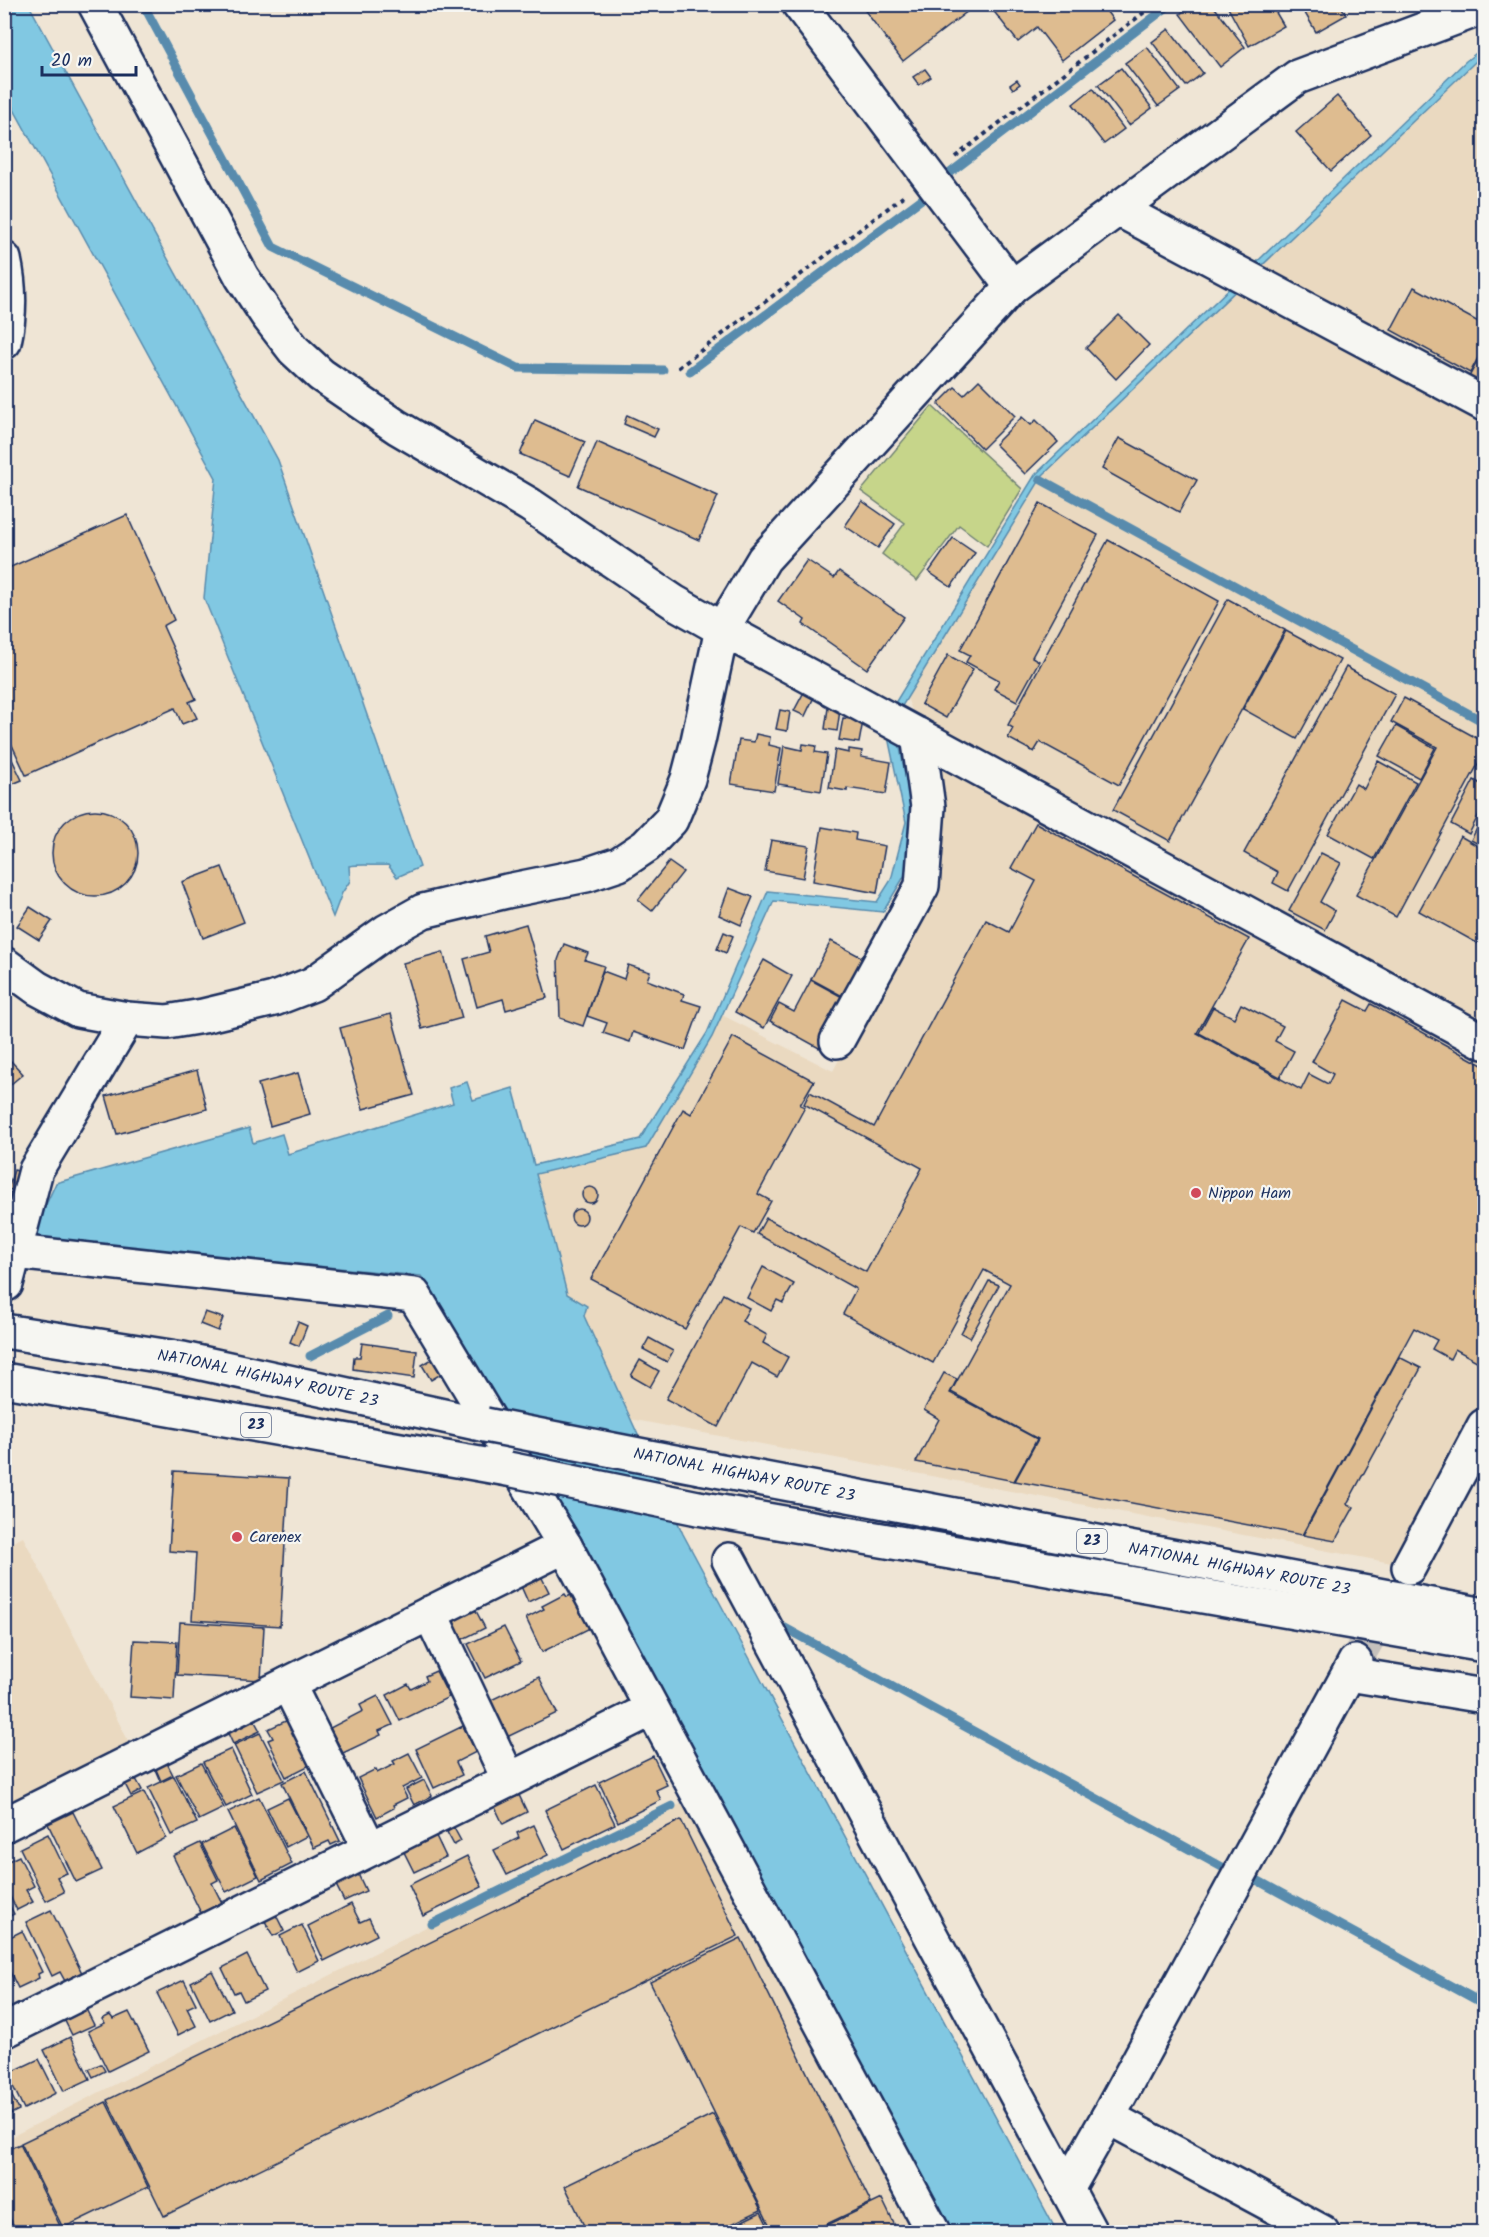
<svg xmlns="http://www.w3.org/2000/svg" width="1489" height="2237" font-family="Kalam,sans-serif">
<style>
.built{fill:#ead9c0}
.green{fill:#c6d58a;stroke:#708274;stroke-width:1.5}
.water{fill:#81c8e2;stroke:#588bad;stroke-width:1.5}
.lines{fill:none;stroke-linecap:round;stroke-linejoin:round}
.stream{stroke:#588bad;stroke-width:9}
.building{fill:#debc90;stroke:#1b2f5e;stroke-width:1.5}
.minor-tunnel{stroke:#c5c1bd;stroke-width:33;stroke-dasharray:33 16;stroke-linecap:butt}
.minor-casing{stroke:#1b2f5e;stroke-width:38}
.tertiary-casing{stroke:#1b2f5e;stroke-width:38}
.trunk-casing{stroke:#1b2f5e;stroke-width:38}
.path{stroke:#1b2f5e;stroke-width:4;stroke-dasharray:4.5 4.5;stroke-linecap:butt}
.minor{stroke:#f6f6f2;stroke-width:33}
.tertiary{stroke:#f6f6f2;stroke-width:33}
.trunk{stroke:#f6f6f2;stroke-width:33}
.trunk-bridge-casing{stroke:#1b2f5e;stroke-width:38;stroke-linecap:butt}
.trunk-bridge{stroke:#f6f6f2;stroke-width:33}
.poi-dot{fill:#d1495b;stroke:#f6f6f2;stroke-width:2}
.labels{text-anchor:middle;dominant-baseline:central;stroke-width:4.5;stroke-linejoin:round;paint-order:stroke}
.shield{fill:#f6f6f2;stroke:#5d6b8a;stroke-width:1.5}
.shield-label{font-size:15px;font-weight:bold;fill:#1b2f5e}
.poi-label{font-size:16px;fill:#1b2f5e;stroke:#f6f6f2;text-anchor:start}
.street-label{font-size:16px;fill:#1b2f5e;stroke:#f6f6f2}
</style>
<rect width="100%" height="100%" fill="#efe5d5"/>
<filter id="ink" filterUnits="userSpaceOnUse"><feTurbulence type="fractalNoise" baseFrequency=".0167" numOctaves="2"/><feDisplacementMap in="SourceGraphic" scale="12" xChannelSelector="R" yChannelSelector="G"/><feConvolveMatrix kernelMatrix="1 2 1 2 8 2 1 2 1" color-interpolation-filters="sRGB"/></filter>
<g filter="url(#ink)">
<!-- built -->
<g class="built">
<path d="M1484,57v334l-223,-125 214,-204z"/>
<path d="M1243,284l241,133v605l-570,-307 -7,-17 133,-219z"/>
<path d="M941,764l543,294v346l-87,160 -767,-145 -47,-103 -16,-22 -31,-120 110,-26 66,-111 10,-22 111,56 97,-181 2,-120z"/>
<path d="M23,1537l108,209 -126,66v-266z"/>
<path d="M689,1800l232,432h-916v-92l427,-216z"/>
</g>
<!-- green -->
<path class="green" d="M932,406l90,83 -35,57 -28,-21 -42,56 -35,-27 23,-31 -44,-32z"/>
<!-- water -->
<g class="water">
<path d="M4,5h25l249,455 142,407 -23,10 -9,-12c-14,1 -26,-1 -39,1l1,15 -8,12 -9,24 -129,-319 12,-120 -211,-385z"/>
<path d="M1484,47v10l-9,5 -432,413 -141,231 -3,37 15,76 -6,18 -3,38 -22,37 -109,-11 -62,136 -66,111 -110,26 31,120 20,12 -3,10 99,218 374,698h-106l-388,-720 -142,-236 -416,-40 -1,-17 33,5 19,-41 193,-55 4,15 29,-9 6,20 165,-51 -4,-15 18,-6 6,18 40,-12 21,77 106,-26 67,-106 61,-142 109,11 14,-22 15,-58 -18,-85 7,-34 140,-228 431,-414z"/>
</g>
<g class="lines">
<!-- stream -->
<g class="stream">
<path d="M143,4l130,243 245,121 145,2"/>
<path d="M950,173l221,-169"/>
<path d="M690,371l233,-173"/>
<path d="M1040,479l444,243"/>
<path d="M310,1356l78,-40"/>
<path d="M785,1628l437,239"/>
<path d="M1255,1879l229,125"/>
<path d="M432,1924l240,-118"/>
</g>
</g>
<!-- building -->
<g class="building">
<path d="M860,4h117l-74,57z"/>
<path d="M988,4h113l12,16 -51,40 -25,-33 -19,15z"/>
<path d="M1193,4h19l33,43 -25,20 -40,-53z"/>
<path d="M1226,4h45l13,22 -35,20z"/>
<path d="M1308,4h32l6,11 -30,17 -14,-24z"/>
<path d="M1169,29l34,44 -17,13 -34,-44z"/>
<path d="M1147,47l33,43 -22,16 -33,-43z"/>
<path d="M1121,68l31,40 -23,17 -31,-40z"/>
<path d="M925,69l6,8 -12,8 -6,-8z"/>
<path d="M1017,80l3,4 -7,5 -3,-4z"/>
<path d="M1093,88l31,41 -20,15 -31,-40z"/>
<path d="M1337,96l34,39 -40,36 -35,-39z"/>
<path d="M1414,287l70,38v21l-14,27 -79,-43z"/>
<path d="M1119,315l30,30 -33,34 -30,-31z"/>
<path d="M1484,349v37l-15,-9z"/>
<path d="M979,380l36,36 -33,33 -44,-45 17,-17 9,8z"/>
<path d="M627,415l31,14 -4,8 -30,-13z"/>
<path d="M1022,417l9,8 5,-5 22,22 -33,32 -30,-30z"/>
<path d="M535,420l50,22 -15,34 -50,-22z"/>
<path d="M1119,438l78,42 -18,32 -77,-43z"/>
<path d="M597,442l121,54 -19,44 -121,-54z"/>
<path d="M862,501l33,23 -17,24 -33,-22z"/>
<path d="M1040,503l58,32 -66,122 7,4 -22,40 -23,-12 5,-9 -33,-18 4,-7 -10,-5z"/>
<path d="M127,515l47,105 -11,6 33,73 -7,3 8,16 -15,6 -7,-16 -149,67 -22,-47v-158z"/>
<path d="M953,538l22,15 -24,34 -22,-15z"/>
<path d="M1108,540l111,61 -100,184 -79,-43 -6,10 -26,-14 5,-10 -5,-3z"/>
<path d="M807,560l27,18 5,-7 65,46 -37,52 -64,-45 2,-4 -27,-19z"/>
<path d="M1228,599l57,31 -115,211 -57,-31z"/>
<path d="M1286,631l54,29 -43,79 -54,-30z"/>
<path d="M948,655l25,14 -27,49 -25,-14z"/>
<path d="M1346,667l49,27 -107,197 -15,-8 5,-11 -34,-19z"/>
<path d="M804,692l10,5 -9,19 -11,-5z"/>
<path d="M1404,698l80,44v11l-88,164 -40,-22 81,-148 -46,-25z"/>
<path d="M828,708l12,2 -3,21 -12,-2z"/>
<path d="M780,710l10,2 -3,19 -11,-2z"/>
<path d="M843,718l20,3 -4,22 -20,-3z"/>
<path d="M1396,726l39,22 -16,30 -40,-22z"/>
<path d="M756,734l14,3 -1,8 12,3 -7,43 -43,-7 8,-44 15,2z"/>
<path d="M4,743l18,37 -12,5 -6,-12z"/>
<path d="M803,744l13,2 -1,6 12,2 -6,37 -43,-7 6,-38 18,4z"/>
<path d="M849,749l13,2 -1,6 30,5 -5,32 -39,-6v3l-18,-3 6,-38 14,3z"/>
<path d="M1378,761l38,21 -42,77 -46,-25 28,-50 8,5z"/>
<path d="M1474,780l10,6v18l-15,30 -18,-10z"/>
<circle cx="95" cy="853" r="43"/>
<path d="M1484,815v32l-13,-7z"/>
<path d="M1036,823l213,116 -52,94 104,57 8,-16 19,10 5,-10 -21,-12 34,-62 21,11 4,-7 113,62v293l-2,5 -27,-15 -5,10 -18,-10 5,-9 -23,-12 -112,207 -287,-54 23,-42 -87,-47 59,-108 -26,-14 -51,93 -90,-49 13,-25 -99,-55 9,-16 100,54 56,-104 -118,-64 6,-12 64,35 112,-207 23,12 27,-51 -25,-13z"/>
<path d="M822,827l34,6 -1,7 30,6 -8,47 -64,-12z"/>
<path d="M1460,836l23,13 -7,13 8,5v80l-65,-36z"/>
<path d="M771,840l38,6 -6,32 -38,-7z"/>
<path d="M1321,853l20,10 -21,39 15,9 -10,19 -36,-19z"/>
<path d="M669,862l14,10 -31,39 -14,-11z"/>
<path d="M222,867l22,55 -41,16 -21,-56z"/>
<path d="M729,888l24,9 -12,28 -22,-10z"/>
<path d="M30,907l22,14 -13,19 -22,-14z"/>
<path d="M526,924l21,74 -41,12 -3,-11 -26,8 -13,-48 25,-7 -4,-16z"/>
<path d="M724,932l9,4 -7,17 -9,-4z"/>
<path d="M831,941l36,19 -21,38 -35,-19z"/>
<path d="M564,944l24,9 -3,7 19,6 -21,60 -23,-8 -2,-58z"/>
<path d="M443,952l19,66 -40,11 -19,-66z"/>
<path d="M764,960l28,16 -28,52 -29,-16z"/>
<path d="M628,965l22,7 -3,8 37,14 -2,6 19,6 -16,44 -52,-18 -3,10 -27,-9 4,-10 -20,-7 16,-45 21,8z"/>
<path d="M811,980l35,19 -27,49 -49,-27 9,-17 15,8z"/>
<path d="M1241,1004l42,22 -8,15 19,10 -14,26 -81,-44 14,-26 21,11z"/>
<path d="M391,1014l23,81 -51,14 -23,-81z"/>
<path d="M733,1037l81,44 -14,24 5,2 -47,87 13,7 -18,32 -12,-6 -56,102 -94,-50 92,-170 8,5z"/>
<path d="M11,1061l12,13 -19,16v-23z"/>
<path d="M197,1070l10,39 -90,25 -11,-38z"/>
<path d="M298,1073l12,41 -40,12 -12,-42z"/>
<path d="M14,1170l7,2 -6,19 -7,-2z"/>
<circle cx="590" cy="1195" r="8"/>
<path d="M4,1191l8,2 -4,13 -4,-1z"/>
<circle cx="579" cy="1217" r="8"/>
<path d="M763,1267l31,17 -11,19 -6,-3 -6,11 -24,-13z"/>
<path d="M989,1281l10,4 -29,53 -9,-5z"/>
<path d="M723,1294l26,14 -7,13 25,14 -4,8 25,14 -11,20 -25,-14 -34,64 -52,-28z"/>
<path d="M205,1312l18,6 -5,13 -18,-7z"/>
<path d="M298,1322l9,4 -8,20 -9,-4z"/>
<path d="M649,1338l24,13 -6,11 -24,-13z"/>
<path d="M362,1343l55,8 -3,27 -61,-9 1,-12h6z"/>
<path d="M1399,1357l22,11 -74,136 7,3 -19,34 -32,-6z"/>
<path d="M432,1359l9,15 -10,6 -9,-15z"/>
<path d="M640,1360l19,11 -9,16 -19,-11z"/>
<path d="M944,1373l13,6 -7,14 87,46 -23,42 -98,-19 23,-43 -15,-9z"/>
<path d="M174,1471l115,7 -9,148 -88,-6 4,-67 -27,-2z"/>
<path d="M540,1574l9,18 -21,10 -8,-18z"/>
<path d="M575,1593l17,34 -50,25 -16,-34 18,-9 -2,-3 23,-12 2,3z"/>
<path d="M475,1609l10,19 -26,13 -7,-14 4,-10z"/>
<path d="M180,1622l84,5 -3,53 -84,-5z"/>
<path d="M504,1627l17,34 -36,17 -17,-34z"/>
<path d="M134,1640l43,2 -3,58 -44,-3z"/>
<path d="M436,1671l13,26 -49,24 -13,-26 21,-11 3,5 16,-8 -2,-5z"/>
<path d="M539,1677l18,36 -50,24 -18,-36z"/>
<path d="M378,1696l15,29 -14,6 2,4 -38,18 -13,-25 33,-17 -3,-6z"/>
<path d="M253,1718l7,13 -27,13 -6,-13z"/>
<path d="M288,1720l22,45 -24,12 -18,-37 5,-2 -5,-9z"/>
<path d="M463,1726l13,26 -20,10 6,13 -28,13 -18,-39z"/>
<path d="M260,1733l24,47 -27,12 -23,-47z"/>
<path d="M231,1749l21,45 -26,13 -23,-45z"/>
<path d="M409,1753l13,25 -20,10 5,10 -14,7 1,3 -17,9 -19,-39 18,-9 1,4 18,-9 -2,-3z"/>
<path d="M653,1756l14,29 -11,5 5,10 -43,22 -19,-40z"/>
<path d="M166,1761l7,14 -12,6 -6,-14z"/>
<path d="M201,1763l23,45 -25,12 -23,-45z"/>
<path d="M306,1771l34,70 -9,4 -2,-4 -15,7 -32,-65z"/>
<path d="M174,1776l23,47 -26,12 -23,-47z"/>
<path d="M136,1779l6,11 -11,6 -6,-12z"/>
<path d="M424,1780l8,16 -18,9 -8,-16z"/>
<path d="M596,1785l19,39 -51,25 -19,-39z"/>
<path d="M144,1792l22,46 -29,15 -23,-47z"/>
<path d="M518,1793l9,19 -24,12 -9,-19z"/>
<path d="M259,1797l33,67 -31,16 -33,-68z"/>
<path d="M288,1798l19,38 -21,11 -19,-39z"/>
<path d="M73,1812l29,58 -26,12 -28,-58z"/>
<path d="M681,1820l57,116 -574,280 -57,-116z"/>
<path d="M534,1825l14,30 -41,20 -13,-25 25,-12 -2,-5z"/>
<path d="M234,1828l24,48 -32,16 -24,-48z"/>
<path d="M454,1828l7,13 -7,4 -7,-13z"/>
<path d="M48,1834l19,39 -10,4 7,15 -18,9 -26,-53z"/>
<path d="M435,1834l11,23 -32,15 -11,-22z"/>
<path d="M200,1843l18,37 -6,3 10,20 -21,10 -28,-57z"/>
<path d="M19,1856l15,30 -8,4 7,12 -16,8 -13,-25v-22z"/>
<path d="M467,1856l15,31 -59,29 -14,-31z"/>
<path d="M358,1874l8,17 -22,10 -8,-16z"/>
<path d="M4,1895l10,19 -10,5z"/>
<path d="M351,1904l9,18 9,-4 8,17 -53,26 -16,-35z"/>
<path d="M51,1910l31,63 -17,8 -5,-9 -8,4 -26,-54z"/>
<path d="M276,1915l8,16 -11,5 -8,-15z"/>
<path d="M302,1925l17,36 -22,11 -17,-36z"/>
<path d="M22,1931l20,41 -4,2 1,4 -21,10 -14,-28v-20z"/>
<path d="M741,1938l130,265 -61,29h-37l-123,-250z"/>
<path d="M247,1955l18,36 -21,10 -5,-10 -5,2 -12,-25z"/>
<path d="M212,1971l20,39 -22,11 -19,-39z"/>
<path d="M184,1980l12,24 -9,4 9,18 -18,9 -21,-42z"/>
<path d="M86,2009l8,16 -22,10 -8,-16z"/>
<path d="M129,2012l20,39 -41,20 -20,-40 17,-8 -3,-4 8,-4 3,4z"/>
<path d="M70,2037l20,42 -26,12 -20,-41z"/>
<path d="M39,2059l17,34 -32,16 -17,-35z"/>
<path d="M101,2064l4,7 -12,6 -4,-8z"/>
<path d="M4,2081l15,29 -15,7z"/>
<path d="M106,2102l42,85 -85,41 -42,-85z"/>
<path d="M713,2114l48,96 -46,22h-128l-22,-46z"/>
<path d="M20,2144l42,86 -6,2h-39l-13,-25v-56z"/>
<path d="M882,2199l16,33h-85z"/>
<path d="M4,2212l11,20h-11z"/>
<path d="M761,2212l10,20h-51z"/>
</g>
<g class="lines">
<!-- minor-tunnel -->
<path class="minor-tunnel" d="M1355,1662l54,-95"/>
<defs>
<g id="minor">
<path d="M799,4l213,283"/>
<path d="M1118,209l366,195"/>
<path d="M722,629l762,413"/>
<path d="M837,1041l85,-155 6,-79 -10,-72"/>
<path d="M15,1252l399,43 151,251 368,686"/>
<path d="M6,1284l30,-114 91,-151"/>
<path d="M729,1560l361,672"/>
<path d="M1409,1567l75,-141"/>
<path d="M430,1613l79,167"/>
<path d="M1349,1674l135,22"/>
<path d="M288,1684l82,165"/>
<path d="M4,1825l561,-279"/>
<path d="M4,2031l648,-322"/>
<path d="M1067,2189l41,-72"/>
<path d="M1322,2232l-214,-115 247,-455"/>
</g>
<g id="tertiary">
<path d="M95,4l147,273 25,38 27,35 27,25 76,52 133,78 144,97 48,27"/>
<path d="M4,259c6,27 6,56 0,83"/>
<path d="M4,964l33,24 41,22 49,9 40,3 36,-6 71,-17 39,-15 74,-53 36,-20 84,-20 79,-16 33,-11 27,-18 25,-26 17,-41 10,-38 24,-112 42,-70 248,-272 285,-210 187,-70"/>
</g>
<g id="trunk">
<path id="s1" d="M4,1331l179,28 302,66"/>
<path d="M4,1380l504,89"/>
<path id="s2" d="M700,1467l784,148"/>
<path d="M698,1508l786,137"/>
</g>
</defs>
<!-- minor casing -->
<use href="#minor" class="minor-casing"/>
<!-- tertiary casing -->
<use href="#tertiary" class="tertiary-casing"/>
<!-- trunk casing -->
<use href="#trunk" class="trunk-casing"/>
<!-- path -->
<g class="path">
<path d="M955,157l200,-153"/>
<path d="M678,368l226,-172"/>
</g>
<!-- minor -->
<use href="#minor" class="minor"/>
<!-- tertiary -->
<use href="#tertiary" class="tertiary"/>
<!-- trunk -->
<use href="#trunk" class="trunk"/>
<defs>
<g id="trunk-bridge">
<path d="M485,1425l215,42"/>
<path d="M508,1469l190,39"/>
</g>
</defs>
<!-- trunk-bridge casing -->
<use href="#trunk-bridge" class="trunk-bridge-casing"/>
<!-- trunk-bridge -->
<use href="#trunk-bridge" class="trunk-bridge"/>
</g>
</g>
<!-- markers -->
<g class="poi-dot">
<circle cx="1196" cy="1193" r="6"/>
<circle cx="237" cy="1537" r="6"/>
</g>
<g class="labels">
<!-- shield labels -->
<g class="shield">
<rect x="241" y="1413" width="30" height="24" rx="4.5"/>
<rect x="1077" y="1529" width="30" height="24" rx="4.5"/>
</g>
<g class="shield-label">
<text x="256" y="1425">23</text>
<text x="1092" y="1541">23</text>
</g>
<!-- poi labels -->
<g class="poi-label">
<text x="1208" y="1193">Nippon Ham</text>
<text x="249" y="1537">Carenex</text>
</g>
<!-- street labels -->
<g class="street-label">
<text stroke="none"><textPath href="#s1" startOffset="268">NATIONAL HIGHWAY ROUTE 23</textPath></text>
<text transform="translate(744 1475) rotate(11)">NATIONAL HIGHWAY ROUTE 23</text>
<text stroke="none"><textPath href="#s2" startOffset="549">NATIONAL HIGHWAY ROUTE 23</textPath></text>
</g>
</g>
<!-- margin -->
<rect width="1489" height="2237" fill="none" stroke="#f6f6f2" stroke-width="24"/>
<rect x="12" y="12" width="1465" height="2213" fill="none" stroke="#1b2f5e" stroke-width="2" filter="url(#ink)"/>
<!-- scale -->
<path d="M42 66v9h94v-9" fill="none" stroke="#1b2f5e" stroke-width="3"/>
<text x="51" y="66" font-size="18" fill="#1b2f5e" stroke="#f6f6f2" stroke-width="4.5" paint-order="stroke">20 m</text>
</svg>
